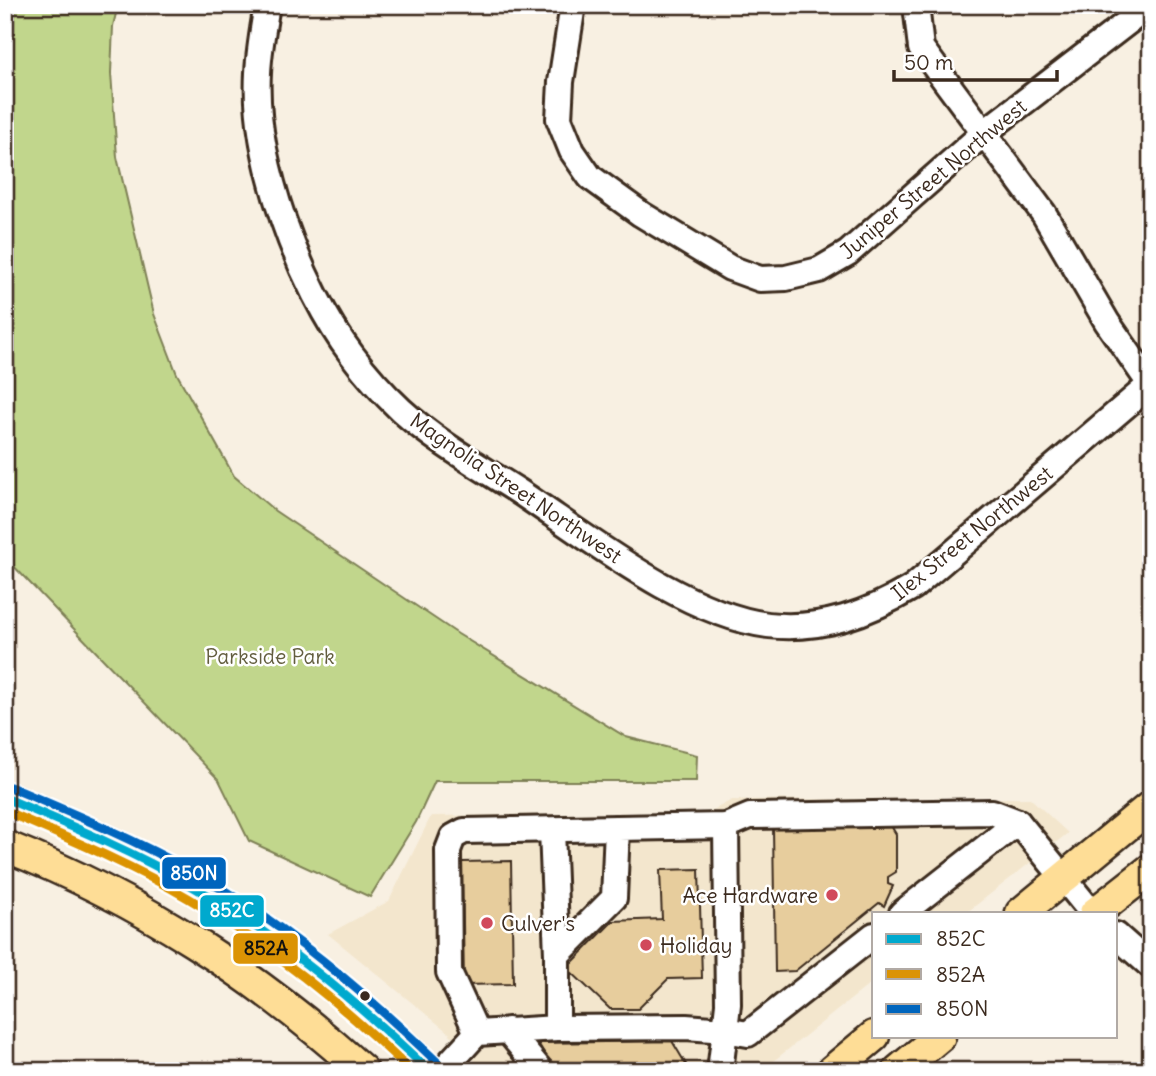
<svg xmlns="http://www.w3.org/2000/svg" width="1156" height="1076" font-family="Delius,sans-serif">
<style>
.built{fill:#f3e6cd}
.green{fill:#c1d68c;stroke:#7e8055;stroke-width:2}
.building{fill:#e7cd9d;stroke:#3b2a1e;stroke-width:2}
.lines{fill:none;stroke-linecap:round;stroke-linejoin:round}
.minor-casing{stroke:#3b2a1e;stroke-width:30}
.major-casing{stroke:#3b2a1e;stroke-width:35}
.minor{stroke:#fff;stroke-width:24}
.major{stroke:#fedd96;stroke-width:30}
.bus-1-casing{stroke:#fff;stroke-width:14}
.bus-2-casing{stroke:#fff;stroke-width:14}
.bus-3-casing{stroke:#fff;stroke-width:14}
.bus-1{stroke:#00a9ce;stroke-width:9}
.bus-2{stroke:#db9304;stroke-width:9}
.bus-3{stroke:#0065bd;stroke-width:9}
.poi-dot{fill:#d1495b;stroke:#fff;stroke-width:2.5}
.bus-dot{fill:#3b2a1e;stroke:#fff;stroke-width:2.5}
.labels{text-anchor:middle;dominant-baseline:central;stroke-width:5;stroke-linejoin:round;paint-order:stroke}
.street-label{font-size:21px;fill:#3b2a1e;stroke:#fff}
.park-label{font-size:21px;fill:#635e3f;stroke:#fff}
.poi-label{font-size:21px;fill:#3b2a1e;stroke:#fff;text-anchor:start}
.line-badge{stroke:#fff;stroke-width:2.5}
.badge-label{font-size:19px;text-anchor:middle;font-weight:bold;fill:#fff}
.pale-badge-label{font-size:19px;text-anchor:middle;font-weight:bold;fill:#111}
</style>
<rect width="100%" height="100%" fill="#f8f0e2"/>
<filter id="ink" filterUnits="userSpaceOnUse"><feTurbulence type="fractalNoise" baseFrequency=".0143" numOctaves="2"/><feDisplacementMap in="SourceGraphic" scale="14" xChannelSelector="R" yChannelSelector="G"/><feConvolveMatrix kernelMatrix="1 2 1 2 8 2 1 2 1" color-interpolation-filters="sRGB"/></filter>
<g filter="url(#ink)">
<!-- built -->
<path class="built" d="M1030,798l38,35 -102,80h-92v68l-113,90h-277l-35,-38 -121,-99 61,-33 42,-85 278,-4 23,-12z"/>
<!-- green -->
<path class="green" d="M5,5h113l-5,21 -2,47 6,84 37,157 23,60 57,102 41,35 183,123 168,103 71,18 -1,26h-261l-19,41 -46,75 -121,-56 -30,-61 -214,-223z"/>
<!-- building -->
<g class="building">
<path d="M891,826l5,8v38l-8,5v7l5,2 -9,20 -5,-3 -84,68 -20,1 -2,-145z"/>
<path d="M511,861l2,123 -49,1 -2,-123z"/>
<path d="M699,869l3,109 -34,1 -30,30h-28l-43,-41 46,-47 49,-2 -2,-49z"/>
<path d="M672,1041l18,30h-135l-17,-28z"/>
</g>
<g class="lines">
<defs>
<g id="minor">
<path d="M267,5c-4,23 -8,46 -9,68 -5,86 42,214 94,282 14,19 32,39 49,55 35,32 78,56 117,81 71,47 166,123 250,134 54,6 101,-12 145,-38l238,-203"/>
<path d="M573,5l-12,77 -2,37 13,32 18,26 51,37 89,54 30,11 26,-1 33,-8 29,-17 137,-121 165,-127"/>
<path d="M916,5l5,43 123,166 63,108 43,62"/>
<path d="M552,830l5,125"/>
<path d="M902,913l116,-91"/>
<path d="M1116,935l35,31"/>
<path d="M557,1028l129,-1 39,3 3,-26 -2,-178"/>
<path d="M507,1030l34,41"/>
<path d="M477,1033l-28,-61 -1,-122 5,-13 11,-6 153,-3"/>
<path d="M442,1071l35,-38 80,-5v-73l57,-57 3,-70 109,-2 24,-10 242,-4 26,10 74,91"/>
<path d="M720,1071l5,-41 23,4 126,-99"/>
</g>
<g id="major">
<path d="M5,798c64,27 128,54 189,89 86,50 164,114 235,184"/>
<path d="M5,846c136,54 250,128 358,225"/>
<path d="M1021,913l130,-107"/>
<path d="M1095,913l56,-44"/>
<path d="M832,1071l42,-35"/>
<path d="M898,1071l42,-35"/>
</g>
</defs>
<!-- minor casing -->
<use href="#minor" class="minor-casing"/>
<!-- major casing -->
<use href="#major" class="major-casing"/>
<!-- minor -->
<use href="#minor" class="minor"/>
<!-- major -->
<use href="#major" class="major"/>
<defs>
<path id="bus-1" d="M5,798c64,27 129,54 189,89 86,50 163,115 235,184"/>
<path id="bus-2" d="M5,811c62,27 125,53 183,87 82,48 155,107 223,173"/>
<path id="bus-3" d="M10,787c64,27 128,54 188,88 89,51 166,117 239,187"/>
</defs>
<!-- bus-1 casing -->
<use href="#bus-1" class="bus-1-casing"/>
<!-- bus-2 casing -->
<use href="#bus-2" class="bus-2-casing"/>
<!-- bus-3 casing -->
<use href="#bus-3" class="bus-3-casing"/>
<!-- bus-1 -->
<use href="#bus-1" class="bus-1"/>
<!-- bus-2 -->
<use href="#bus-2" class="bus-2"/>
<!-- bus-3 -->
<use href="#bus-3" class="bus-3"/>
</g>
</g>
<!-- markers -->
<g class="poi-dot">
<circle cx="832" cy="895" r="7"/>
<circle cx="487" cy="923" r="7"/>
<circle cx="646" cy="945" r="7"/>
</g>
<circle class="bus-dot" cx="365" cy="996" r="6"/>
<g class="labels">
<!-- street labels -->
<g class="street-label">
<text transform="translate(933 179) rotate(-40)">Juniper Street Northwest</text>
<text transform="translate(516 488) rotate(34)">Magnolia Street Northwest</text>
<text transform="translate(972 533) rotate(-39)">Ilex Street Northwest</text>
</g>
<!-- park labels -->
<g class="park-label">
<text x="270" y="656">Parkside Park</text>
</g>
<!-- poi labels -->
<g class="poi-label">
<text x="818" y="895" text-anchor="end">Ace Hardware</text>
<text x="501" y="923">Culver's</text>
<text x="660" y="945">Holiday</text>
</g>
</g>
<g class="line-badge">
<rect x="161" y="856" width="66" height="34" rx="7" fill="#0065bd"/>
<rect x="199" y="894" width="66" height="34" rx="7" fill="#00a9ce"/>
<rect x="232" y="932" width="67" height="33" rx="7" fill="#db9304"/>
</g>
<g class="badge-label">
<text x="194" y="880">850N</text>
<text x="232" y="917">852C</text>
</g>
<g class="pale-badge-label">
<text x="266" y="955">852A</text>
</g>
<!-- margin -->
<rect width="1156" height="1076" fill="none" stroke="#fff" stroke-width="28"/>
<rect x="14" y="14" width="1128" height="1048" fill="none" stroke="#3b2a1e" stroke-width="2.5" filter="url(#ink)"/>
<!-- legend -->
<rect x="872" y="912" width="245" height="126" fill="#ffffff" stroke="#b1aaa5" stroke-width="2"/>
<rect x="886" y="934" width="35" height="10" fill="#00a9ce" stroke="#b1aaa5" stroke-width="2"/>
<text x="936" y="946" font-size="21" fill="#3b2a1e">852C</text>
<rect x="886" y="969" width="35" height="10" fill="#db9304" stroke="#b1aaa5" stroke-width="2"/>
<text x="936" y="982" font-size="21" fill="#3b2a1e">852A</text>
<rect x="886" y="1004" width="35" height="10" fill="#0065bd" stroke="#b1aaa5" stroke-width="2"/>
<text x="936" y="1016" font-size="21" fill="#3b2a1e">850N</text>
<!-- scale -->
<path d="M894 70v10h163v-10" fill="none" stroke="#3b2a1e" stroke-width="3.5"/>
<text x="904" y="70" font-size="21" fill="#3b2a1e" stroke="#ffffff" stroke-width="5" paint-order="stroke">50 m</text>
</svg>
